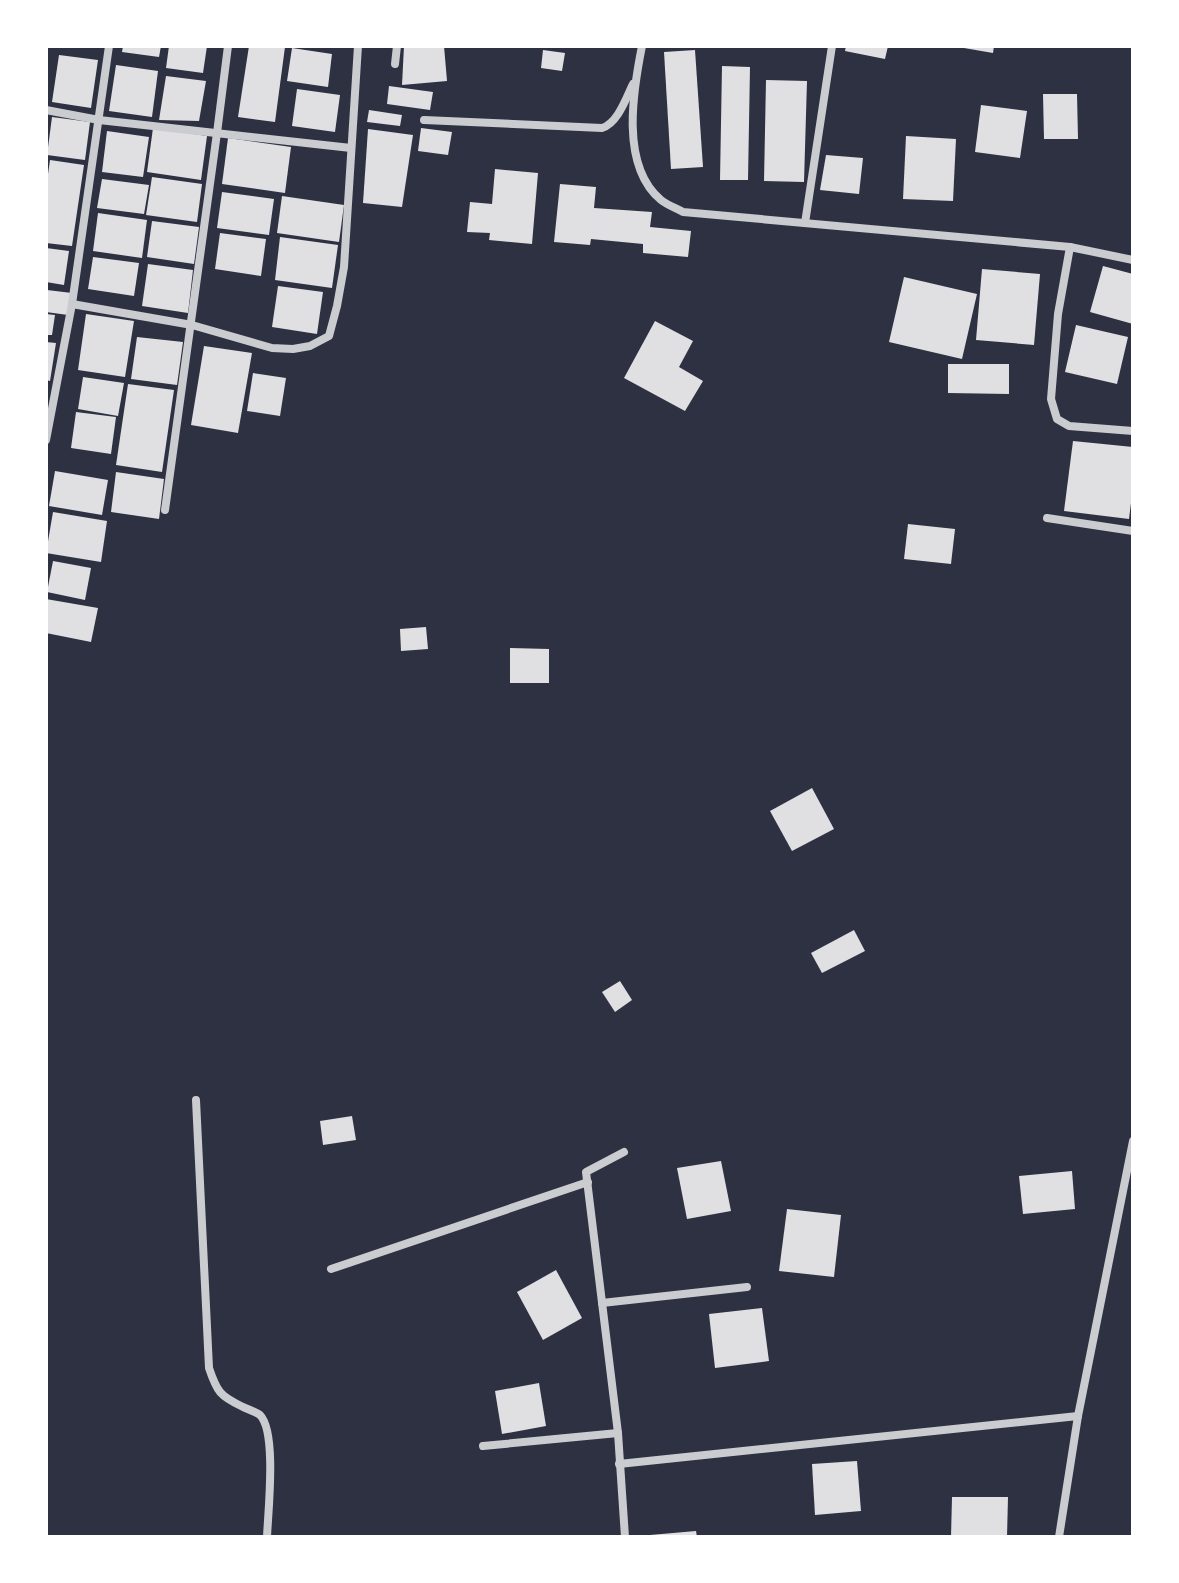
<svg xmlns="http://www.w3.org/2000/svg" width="1179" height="1583" font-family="'Public Sans',sans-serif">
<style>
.building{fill:#e0e0e3}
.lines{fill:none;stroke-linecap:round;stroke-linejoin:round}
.minor{stroke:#caccd0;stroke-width:8}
</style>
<rect width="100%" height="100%" fill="#2d3142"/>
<!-- building -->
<g class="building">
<path d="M123,46h38l-2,11 -37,-5z"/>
<path d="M169,46h38l-4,27 -37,-5z"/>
<path d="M249,46l36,1 -10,75 -37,-5z"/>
<path d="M404,46h40l3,35 -45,4z"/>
<path d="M846,46h42l-3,13 -40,-8z"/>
<path d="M964,46h30l-1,7 -29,-5z"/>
<path d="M292,48l40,6 -4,33 -41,-6z"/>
<path d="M543,50l22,3 -3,18 -21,-3z"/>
<path d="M695,50l8,117 -32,2 -7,-117z"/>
<path d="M59,55l39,5 -7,48 -39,-6z"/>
<path d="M116,65l42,6 -6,46 -43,-6z"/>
<path d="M722,66l28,1 -2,113h-28z"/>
<path d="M166,76l40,5 -7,40 -40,-1z"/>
<path d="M766,80l41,1 -3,101 -40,-1z"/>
<path d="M389,86l44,6 -3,18 -43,-6z"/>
<path d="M297,89l43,6 -5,37 -43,-6z"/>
<path d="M1043,94h34l1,45h-34z"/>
<path d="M981,105l46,6 -7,47 -45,-6z"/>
<path d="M369,110l33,5 -2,11 -33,-4z"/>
<path d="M52,117l38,5 -5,38 -38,-5z"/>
<path d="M153,128l54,8 -6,44 -54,-8z"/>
<path d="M421,128l31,4 -4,23 -30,-4z"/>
<path d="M368,129l45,6 -11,72 -39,-4z"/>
<path d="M107,131l42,6 -6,40 -41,-5z"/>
<path d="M906,136l50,3 -3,62 -50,-2z"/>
<path d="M228,138l63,9 -6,46 -63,-9z"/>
<path d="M826,155l37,3 -4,36 -39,-4z"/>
<path d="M50,160l34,5 -12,81 -26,-3v-55z"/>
<path d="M495,169l43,4 -6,71 -43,-4 1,-7 -23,-1 3,-30 22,2z"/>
<path d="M152,177l50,7 -5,38 -51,-7z"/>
<path d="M102,179l47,6 -5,29 -47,-6z"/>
<path d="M560,184l36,3 -2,21 58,4 -2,15 41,4 -3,26 -45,-4v-9l-52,-5 -1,6 -36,-3z"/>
<path d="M222,192l52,7 -5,36 -52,-7z"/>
<path d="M282,196l62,9 -5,37 -62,-9z"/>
<path d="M98,213l49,7 -5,38 -49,-7z"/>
<path d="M152,221l47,6 -5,37 -47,-7z"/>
<path d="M220,233l46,6 -5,37 -46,-7z"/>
<path d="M280,237l58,8 -6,43 -57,-8z"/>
<path d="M46,248l23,3 -5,34 -18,-3z"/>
<path d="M93,257l46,6 -5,33 -46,-7z"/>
<path d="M148,264l45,6 -5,43 -46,-7z"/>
<path d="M1103,266l30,8v50l-43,-12z"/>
<path d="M982,269l58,5 -6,71 -58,-5z"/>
<path d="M904,277l73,17 -15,65 -73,-17z"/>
<path d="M278,286l45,6 -6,42 -45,-7z"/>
<path d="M47,290l25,3 -4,22 -22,-3z"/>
<path d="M46,314l9,1 -3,20h-6z"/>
<path d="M86,314l48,7 -9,56 -47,-7z"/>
<path d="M655,321l38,20 -14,26 24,14 -18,30 -61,-33z"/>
<path d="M1076,325l52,12 -11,47 -52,-12z"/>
<path d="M137,337l46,5 -6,43 -46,-6z"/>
<path d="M46,342l10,1 -6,38 -4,-1z"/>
<path d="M204,346l48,7 -14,80 -47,-8z"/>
<path d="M948,364h61v30l-61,-1z"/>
<path d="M253,373l33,5 -6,38 -33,-5z"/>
<path d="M83,377l41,6 -6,33 -40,-7z"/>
<path d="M128,384l46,6 -12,82 -46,-7z"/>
<path d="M76,412l40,5 -5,37 -40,-6z"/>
<path d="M1073,441l60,6v40l-4,32 -65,-8z"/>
<path d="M55,471l53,9 -6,35 -53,-9z"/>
<path d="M116,472l48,7 -5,40 -48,-7z"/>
<path d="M53,512l54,9 -6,41 -55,-9z"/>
<path d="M908,524l47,5 -4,35 -47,-5z"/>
<path d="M53,561l38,7 -6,32 -38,-8z"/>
<path d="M46,599l52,9 -7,34 -45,-9z"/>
<path d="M426,627l2,22 -27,2 -1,-22z"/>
<path d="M510,648l39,1v34h-39z"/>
<path d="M812,788l22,41 -42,22 -22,-40z"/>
<path d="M854,930l11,21 -43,22 -11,-20z"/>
<path d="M620,981l12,19 -17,12 -13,-20z"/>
<path d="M352,1116l4,24 -33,5 -3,-24z"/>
<path d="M721,1161l10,50 -44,8 -10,-51z"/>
<path d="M1072,1171l3,38 -52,5 -4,-38z"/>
<path d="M787,1209l54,6 -7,62 -55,-6z"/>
<path d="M556,1270l26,48 -39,22 -26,-48z"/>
<path d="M762,1308l7,53 -54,7 -6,-54z"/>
<path d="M539,1383l7,43 -44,8 -7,-43z"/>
<path d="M857,1461l4,50 -46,4 -3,-51z"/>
<path d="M952,1497h56l-1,40h-56z"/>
<path d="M696,1531l1,6h-47v-2z"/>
</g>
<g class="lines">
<!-- minor -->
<g class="minor">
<path d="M642,46c-9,45 -22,120 19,154 6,5 15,8 22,12l387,35 -12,67 -7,85 6,20 12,7 64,5"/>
<path d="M395,64l2,-18"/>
<path d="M46,110l53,10 252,28"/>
<path d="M424,120l178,8c16,-5 24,-30 31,-44"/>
<path d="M805,223l27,-177"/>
<path d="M1070,247l63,13"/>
<path d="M72,304l120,21 80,23 21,1 17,-3 19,-10 8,-30 7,-39 14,-221"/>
<path d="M46,440l26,-136 37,-258"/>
<path d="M165,510l52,-377 11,-87"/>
<path d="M1047,518l86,13"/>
<path d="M196,1100l13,268c8,24 11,28 34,39 5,2 13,5 17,8 17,17 8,97 7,122"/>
<path d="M624,1152l-38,20 32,261 7,104"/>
<path d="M331,1269l257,-87"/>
<path d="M602,1303l145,-16"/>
<path d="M483,1446l135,-13"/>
<path d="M619,1464l459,-48"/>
<path d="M1059,1537l19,-121 55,-275"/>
</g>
</g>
<!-- border -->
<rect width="1179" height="1583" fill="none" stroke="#ffffff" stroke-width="96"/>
</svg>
